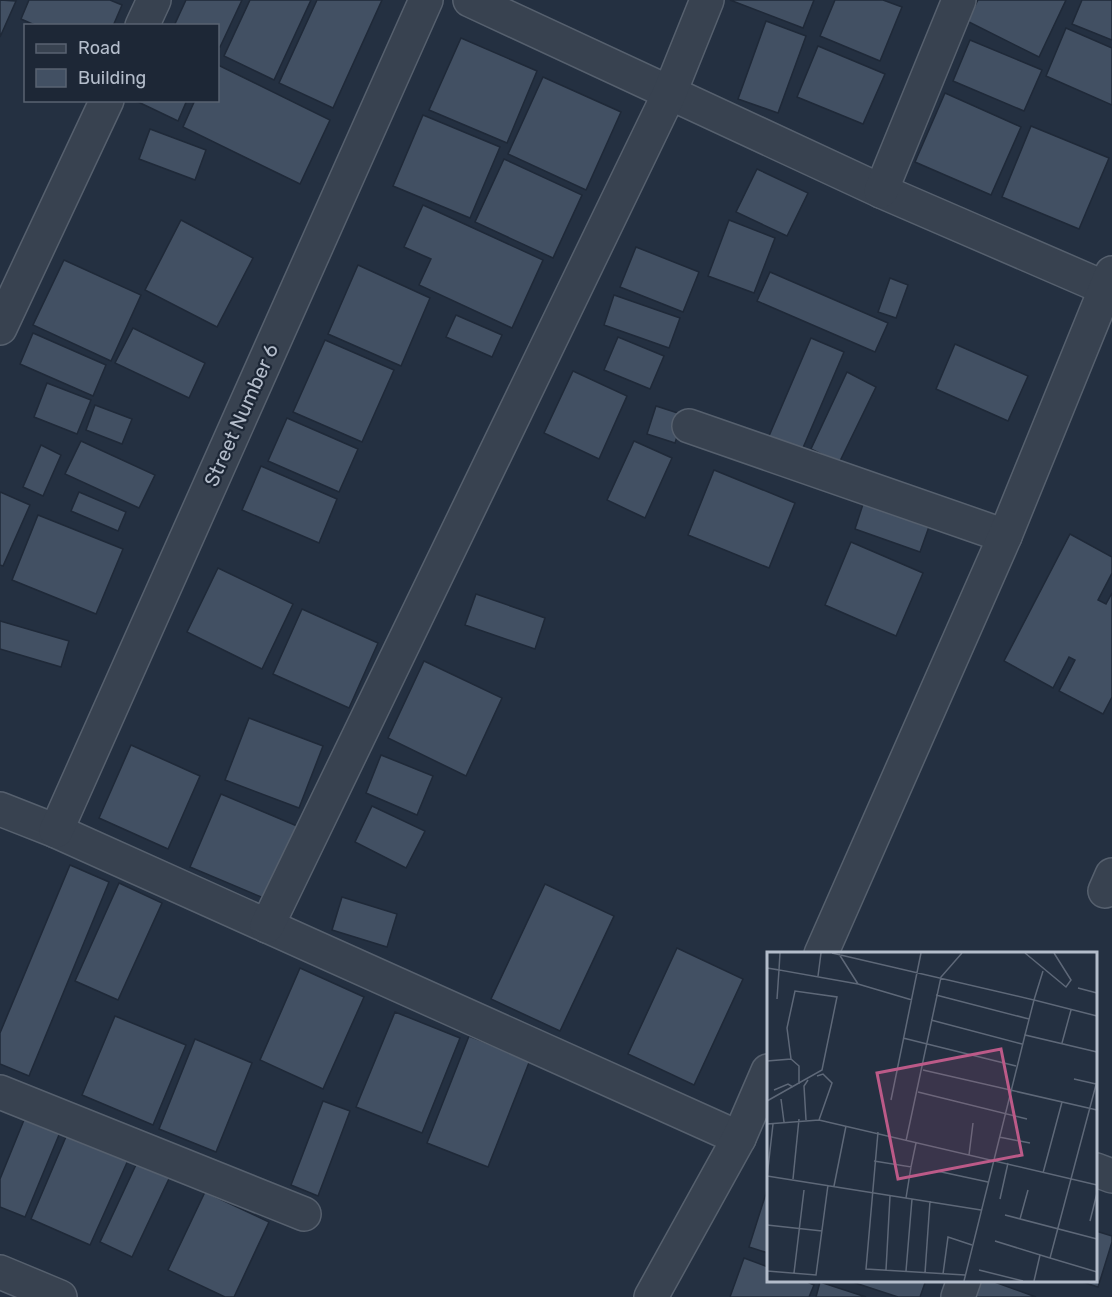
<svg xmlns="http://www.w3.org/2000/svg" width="1112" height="1297" font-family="Rubik,sans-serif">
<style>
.building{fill:#425063;stroke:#1f2938;stroke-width:1.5}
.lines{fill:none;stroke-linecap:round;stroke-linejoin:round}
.minor-casing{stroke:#56606e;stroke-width:36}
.minor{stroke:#384250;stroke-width:33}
.labels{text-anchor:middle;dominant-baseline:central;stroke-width:4.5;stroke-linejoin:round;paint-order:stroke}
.street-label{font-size:20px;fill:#b4bdcb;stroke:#1d2736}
.inset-road{fill:none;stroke:#5e6878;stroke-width:1.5}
.view{fill:#bc5a88;fill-opacity:0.15;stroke:#bc5a88;stroke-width:3}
.inset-edge{fill:none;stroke:#b4bdcb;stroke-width:3}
</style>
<rect width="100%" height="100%" fill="#243041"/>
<!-- building -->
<g class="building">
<path d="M0,0l16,1 -16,36z"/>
<path d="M29,0h81l12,5 -9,21h-76l-16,-7z"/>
<path d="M186,0h56l-22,47 -2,-1v-20h-44z"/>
<path d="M250,0h61l-37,80 -50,-24z"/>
<path d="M317,0h65l-49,108 -54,-25z"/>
<path d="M730,0h84l-11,28z"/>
<path d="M835,0h48l19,7 -22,54 -60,-25z"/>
<path d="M978,0h88l-27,57 -72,-36z"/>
<path d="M1082,0h30v40l-40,-16z"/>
<path d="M766,21l40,15 -28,77 -40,-14z"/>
<path d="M1066,28l46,20v57l-66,-29z"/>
<path d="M461,38l76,33 -30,72 -78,-33z"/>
<path d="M970,40l72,30 -18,41 -71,-30z"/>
<path d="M818,46l67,28 -22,50 -66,-27z"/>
<path d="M218,65l112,55 -30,64 -117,-57 12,-27h23z"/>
<path d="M543,77l78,35 -35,78 -78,-36z"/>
<path d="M945,93l76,34 -30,68 -76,-33z"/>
<path d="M134,100h53l-9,21z"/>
<path d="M423,115l77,32 -30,71 -77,-32z"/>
<path d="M1031,126l78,32 -30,71 -77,-32z"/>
<path d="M150,129l56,21 -11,30 -56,-21z"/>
<path d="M504,159l78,36 -29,63 -78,-36z"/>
<path d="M757,169l51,24 -21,43 -51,-24z"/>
<path d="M423,205l120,55 -31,68 -93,-43 12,-26 -27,-12z"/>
<path d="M181,220l72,38 -36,69 -72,-37z"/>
<path d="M729,220l46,18 -21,55 -46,-17z"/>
<path d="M636,247l63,25 -16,40 -63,-25z"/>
<path d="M64,260l77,35 -30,66 -78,-36z"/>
<path d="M358,265l72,33 -29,68 -73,-32z"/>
<path d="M770,272l118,51 -13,29 -118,-51z"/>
<path d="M890,278l18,7 -12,33 -18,-6z"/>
<path d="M614,295l66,23 -11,30 -65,-23z"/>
<path d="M456,315l46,20 -10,22 -46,-20z"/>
<path d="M133,328l72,35 -16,35 -74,-35z"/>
<path d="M33,333l73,32 -13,31 -73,-32z"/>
<path d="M618,337l46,19 -14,33 -46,-19z"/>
<path d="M811,338l33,14 -45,105 -33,-14z"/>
<path d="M325,340l69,30 -32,72 -69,-30z"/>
<path d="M955,344l73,32 -20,45 -72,-32z"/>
<path d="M573,371l54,25 -28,63 -55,-26z"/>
<path d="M847,372l29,15 -37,76 -28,-14z"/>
<path d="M47,383l44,17 -14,34 -43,-17z"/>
<path d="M95,405l37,14 -10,25 -36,-14z"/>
<path d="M656,406l28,9 -9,28 -28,-9z"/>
<path d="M287,418l71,31 -19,43 -71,-31z"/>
<path d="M81,441l74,34 -16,33 -74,-34z"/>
<path d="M634,441l38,17 -27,60 -38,-18z"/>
<path d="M41,445l20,10 -18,41 -20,-9z"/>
<path d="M261,466l76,33 -18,44 -77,-33z"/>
<path d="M714,470l81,33 -26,65 -81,-33z"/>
<path d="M0,492l30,13 -27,61 -3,-1z"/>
<path d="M79,492l47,20 -8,19 -47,-20z"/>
<path d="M865,498l66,23 -11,31 -65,-23z"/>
<path d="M38,515l85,34 -27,65 -84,-34z"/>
<path d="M1070,534l42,23v16l-14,27 8,4 6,-11v104l-9,17 -44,-23 16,-31 -6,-3 -16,31 -49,-27z"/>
<path d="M851,542l72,31 -27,63 -71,-31z"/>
<path d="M218,568l75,36 -31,65 -75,-37z"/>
<path d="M476,594l69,24 -10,31 -70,-24z"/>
<path d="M302,609l76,34 -29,65 -76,-34z"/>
<path d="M0,621l69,20 -8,26 -61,-18z"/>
<path d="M424,661l78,37 -36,78 -78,-38z"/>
<path d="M249,718l74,28 -24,62 -74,-28z"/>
<path d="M131,745l69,31 -32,73 -69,-31z"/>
<path d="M381,755l52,21 -16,39 -51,-22z"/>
<path d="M221,794l76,32 -31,73 -76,-32z"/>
<path d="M372,806l53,25 -19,37 -51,-26z"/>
<path d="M70,865l39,17 -80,194 -29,-12v-31z"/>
<path d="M119,883l43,20 -44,97 -43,-19z"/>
<path d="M545,884l69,32 -54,115 -69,-32z"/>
<path d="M342,897l55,17 -10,33 -55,-17z"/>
<path d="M677,948l66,31 -49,106 -66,-31z"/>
<path d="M300,968l64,29 -41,92 -63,-29z"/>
<path d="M395,1012l65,26 -38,95 -66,-26z"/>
<path d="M115,1016l71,29 -33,80 -71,-30z"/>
<path d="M469,1036l61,24 -42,107 -61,-24z"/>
<path d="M195,1039l57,24 -36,89 -57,-23z"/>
<path d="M323,1101l27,10 -32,85 -27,-11z"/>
<path d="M26,1115l35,15 -36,87 -25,-10v-28z"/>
<path d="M68,1132l61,26 -39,87 -59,-26z"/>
<path d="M142,1152l32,16 -42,89 -32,-15z"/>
<path d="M768,1187v66l-19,-6z"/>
<path d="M205,1192l64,30 -35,75h-9l-57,-27z"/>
<path d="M1096,1231l16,5v6l-14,45 -22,-7h20z"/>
<path d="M744,1258l24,9v13h35l11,5 -5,12h-79z"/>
<path d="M846,1280h80l-6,17h-22z"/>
<path d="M980,1280h9l47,17h-61z"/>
<path d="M820,1282l46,15h-50z"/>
</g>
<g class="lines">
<defs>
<g id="minor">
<path d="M470,0l411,191 231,100"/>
<path d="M142,26l12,-26"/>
<path d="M881,191l78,-191"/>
<path d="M0,328l107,-228"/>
<path d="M689,426l316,110"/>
<path d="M0,809l56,22 683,307"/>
<path d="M56,831l370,-831"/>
<path d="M1105,891l7,-16"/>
<path d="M267,926l403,-834 37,-92"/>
<path d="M821,954l184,-418 107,-263"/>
<path d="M0,1092l304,122"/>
<path d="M1096,1170l16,6"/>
<path d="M0,1272l60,25"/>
<path d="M651,1297l88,-159 29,-67"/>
<path d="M958,1297l6,-17"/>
</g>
</defs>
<!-- minor casing -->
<use href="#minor" class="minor-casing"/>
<!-- minor -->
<use href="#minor" class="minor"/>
</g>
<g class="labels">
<!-- street labels -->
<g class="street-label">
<text transform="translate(241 415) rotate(-66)">Street Number 6</text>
</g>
</g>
<!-- overview -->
<g transform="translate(767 952)">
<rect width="330" height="330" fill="#243041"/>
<path class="inset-road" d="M13,1l-1,17 79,14 54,16M65,1l202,47 -9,35M258,1l41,34 5,-7 -17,-27M72,2l19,30M0,16l12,2 -2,29M276,19l-9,29 63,16M51,24l3,-23M311,36l19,5M169,43l93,24M164,68l91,24M136,86l113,28M295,91l9,-33M24,107l8,7v18M0,109l24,-2 -4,-31 8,-37 42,6 -15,73 -55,31M156,118l174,40M50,124l6,-2 9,9 -13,37M307,127l22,5M330,129l-47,177 47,14M7,138l14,-6 5,3M151,140l109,27M14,147l3,23M124,148l30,-147M39,168l-2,-34 4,-6M0,172l52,-4 278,65M111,180l-12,137 99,6M232,185l31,6M139,189l35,-164 21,-24M202,203l4,-32M107,209l37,6 5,-24M170,219l51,11M276,221l19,-71M0,224l214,34M0,225l6,-53M26,227l6,-60M67,234l12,-60M139,246l5,-31M233,247l8,-36M238,263l92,24M253,267l8,-29M323,269l7,-28M0,273l55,6M228,289l55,17M119,318l4,-74M212,318l44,11M0,319l49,4 12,-90M139,319l6,-72M27,321l10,-83M158,321l5,-72M176,322l5,-37 24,8M197,329l61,-246 72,17M267,329l6,-26"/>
<path class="view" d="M234,97l21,106 -124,24 -21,-106z"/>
<rect width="330" height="330" class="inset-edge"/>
</g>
<!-- legend -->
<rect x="24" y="24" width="195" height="78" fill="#1d2736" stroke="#596372" stroke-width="1.5"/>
<rect x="36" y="44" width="30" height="9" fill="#384250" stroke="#596372" stroke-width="1.5"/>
<text x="78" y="54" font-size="18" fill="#b4bdcb">Road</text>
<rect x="36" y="69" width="30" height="18" fill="#425063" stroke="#596372" stroke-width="1.5"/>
<text x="78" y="84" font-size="18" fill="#b4bdcb">Building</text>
</svg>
